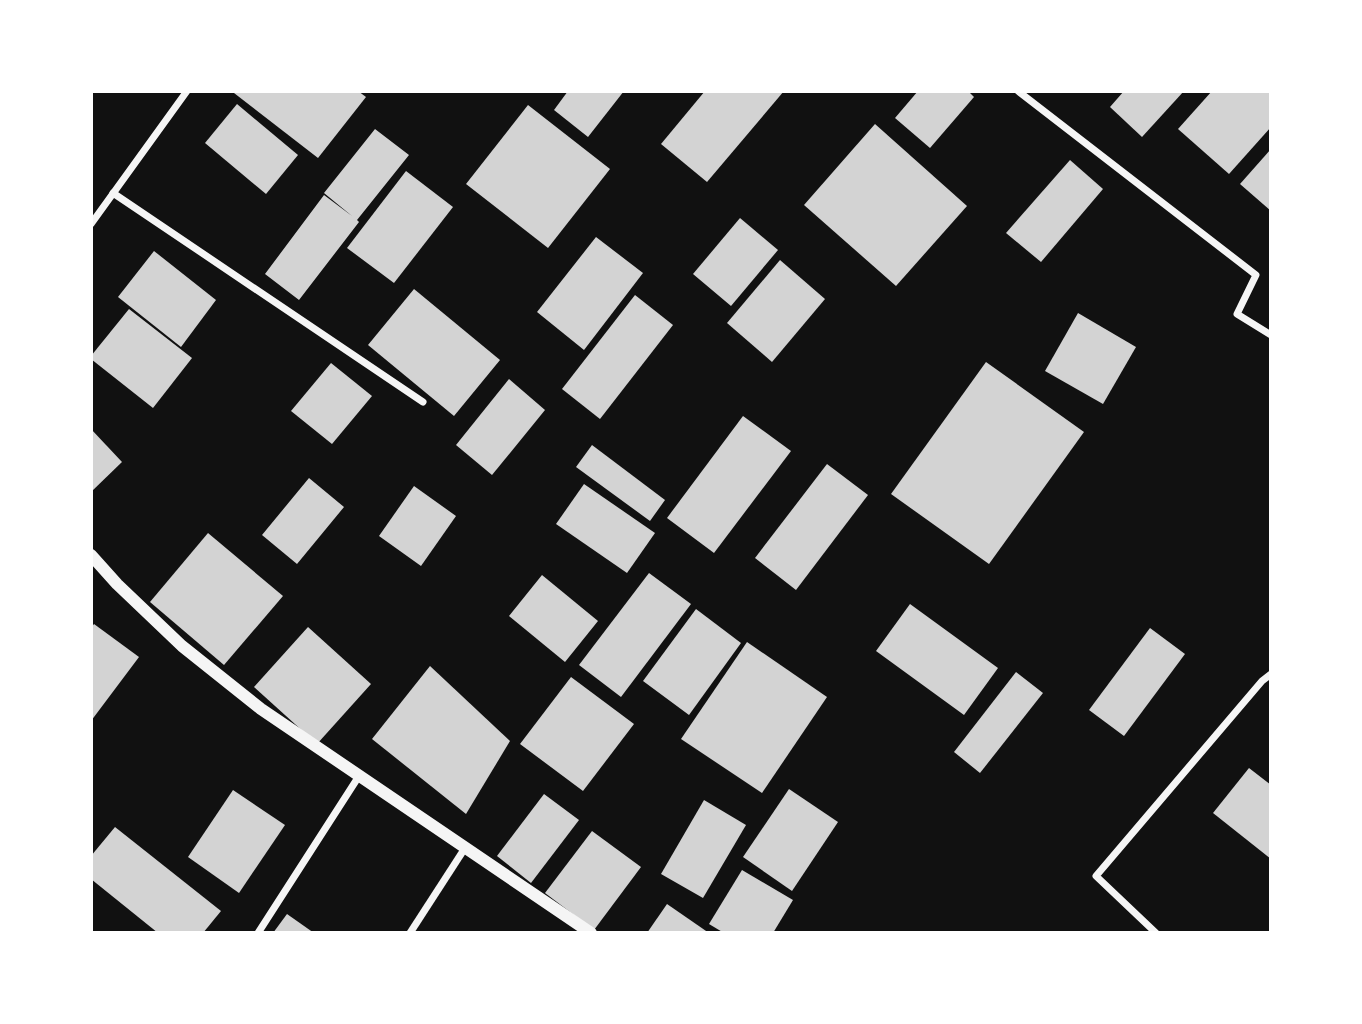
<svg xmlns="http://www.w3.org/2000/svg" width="1362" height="1024" font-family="'Public Sans',sans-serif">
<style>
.building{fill:#d3d3d3}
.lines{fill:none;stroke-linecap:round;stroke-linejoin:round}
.minor{stroke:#f5f5f5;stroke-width:7}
.tertiary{stroke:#f5f5f5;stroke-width:12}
</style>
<rect width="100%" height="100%" fill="#111"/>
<!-- building -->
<g class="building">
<path d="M235,91h123l8,6 -48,61 -84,-65z"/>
<path d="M568,91h56l-36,46 -34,-27z"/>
<path d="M705,91h79l-77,91 -46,-38z"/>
<path d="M918,91h50l6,6 -44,51 -35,-30z"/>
<path d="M1124,91h60l-42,46 -32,-30z"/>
<path d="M1212,91h59v36l-42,47 -51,-45z"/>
<path d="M237,104l61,51 -32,39 -61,-51z"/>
<path d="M528,105l82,64 -62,79 -82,-64z"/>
<path d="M875,124l92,82 -71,80 -92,-81z"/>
<path d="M375,129l34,26 -52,65 2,2 -60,78 -34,-26 59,-79 28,21 -28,-23z"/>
<path d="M1271,149v62l-31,-27z"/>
<path d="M1070,160l33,29 -62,73 -35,-29z"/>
<path d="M406,171l47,36 -59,76 -47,-35z"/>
<path d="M740,218l38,32 -47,56 -38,-32z"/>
<path d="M596,237l47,36 -59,77 -47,-38z"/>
<path d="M154,251l62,49 -35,47 -63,-50z"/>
<path d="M780,260l45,39 -53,63 -45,-39z"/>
<path d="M414,289l86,71 -46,56 -86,-71z"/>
<path d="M635,295l38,30 -73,94 -38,-30z"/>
<path d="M129,309l63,49 -39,50 -62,-49v-3z"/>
<path d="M1078,313l58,34 -33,57 -58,-33z"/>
<path d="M986,362l98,70 -95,132 -98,-70z"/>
<path d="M331,363l41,33 -40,48 -41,-33z"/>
<path d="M509,379l36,31 -53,65 -36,-30z"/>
<path d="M743,416l48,35 -77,102 -47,-35z"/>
<path d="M91,429l31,33 -31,30z"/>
<path d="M592,445l73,55 -15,21 -74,-54z"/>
<path d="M827,464l41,31 -72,95 -41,-32z"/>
<path d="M309,478l35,29 -47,57 -35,-29z"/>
<path d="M584,484l71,49 -28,40 -71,-49z"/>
<path d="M414,486l42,30 -35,50 -42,-30z"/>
<path d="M208,533l75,63 -59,69 -74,-63z"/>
<path d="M649,573l42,31 -70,93 -42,-32z"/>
<path d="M542,575l56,46 -33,41 -56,-46z"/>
<path d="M910,604l88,64 -34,47 -88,-64z"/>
<path d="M696,609l45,34 -52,72 -46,-34z"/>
<path d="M94,624l45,33 -48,64v-93z"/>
<path d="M308,627l63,57 -54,60 -63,-57z"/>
<path d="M1150,628l35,26 -61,82 -35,-26z"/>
<path d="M747,642l80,55 -65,96 -81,-54z"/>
<path d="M430,666l80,75 -44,73 -94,-75z"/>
<path d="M1016,672l27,21 -63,80 -26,-21z"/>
<path d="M571,677l63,47 -51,67 -63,-47z"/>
<path d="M1249,768l22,17v74l-58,-46z"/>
<path d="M789,789l49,33 -46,69 -49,-34z"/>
<path d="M233,790l52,35 -46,68 -51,-36z"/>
<path d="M544,794l35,26 -48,63 -34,-27z"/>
<path d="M704,800l42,25 -43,73 -42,-24z"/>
<path d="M115,827l106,84 -18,22h-45l-67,-54v-23z"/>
<path d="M592,831l49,36 -47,63 -49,-37z"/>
<path d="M742,870l51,30 -20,33h-49l-15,-9z"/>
<path d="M667,904l42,29h-62z"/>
<path d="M287,914l27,19h-41z"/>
</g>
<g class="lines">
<!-- minor -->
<g class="minor">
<path d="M1018,91l238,184 -19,39 34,21"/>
<path d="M113,193l310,209"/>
<path d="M91,224l96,-133"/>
<path d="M258,933l101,-157"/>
<path d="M410,933l55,-85"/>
<path d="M1156,933l-60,-57 166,-195 9,-7"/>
</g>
<!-- tertiary -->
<path class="tertiary" d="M91,555l26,29 65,62 79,63 330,224"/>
</g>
<!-- border -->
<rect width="1362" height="1024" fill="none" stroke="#ffffff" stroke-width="186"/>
</svg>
